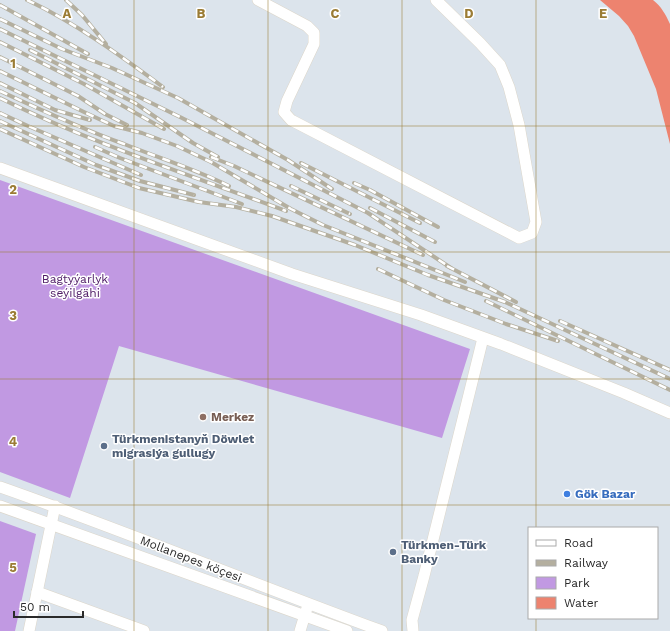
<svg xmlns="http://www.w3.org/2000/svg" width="670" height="631" font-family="'Work Sans',sans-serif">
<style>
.park{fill:#c199e2}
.water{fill:#ed836f}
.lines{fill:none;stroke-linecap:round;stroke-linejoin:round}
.minor-casing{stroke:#dcd6ca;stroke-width:12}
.minor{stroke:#fff;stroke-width:11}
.rail-casing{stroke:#b4af9f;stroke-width:4}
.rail{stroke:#fff;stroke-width:2.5;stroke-dasharray:8;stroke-linecap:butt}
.grid{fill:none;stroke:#9b7c34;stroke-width:1;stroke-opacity:0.55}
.education-dot{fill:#8d6e63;stroke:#fff;stroke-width:1.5}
.service-dot{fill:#5c6f8a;stroke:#fff;stroke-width:1.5}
.shop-dot{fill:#3f7fe0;stroke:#fff;stroke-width:1.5}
.labels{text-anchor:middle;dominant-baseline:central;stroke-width:3;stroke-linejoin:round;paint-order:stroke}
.park-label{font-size:12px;fill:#4e1b66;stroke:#fff}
.education-label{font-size:12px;font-weight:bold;fill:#785e54;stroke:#fff;text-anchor:start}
.service-label{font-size:12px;font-weight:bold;fill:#4e5e75;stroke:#fff;text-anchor:start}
.shop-label{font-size:12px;font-weight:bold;fill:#366cbe;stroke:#fff;text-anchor:start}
.street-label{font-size:12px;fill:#2a2a2a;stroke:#fff}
.grid-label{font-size:13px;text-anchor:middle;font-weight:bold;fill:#9b7c34;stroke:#fff;stroke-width:3;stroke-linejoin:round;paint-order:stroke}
</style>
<rect width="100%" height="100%" fill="#dce4ec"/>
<!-- park -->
<g class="park">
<path d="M0,180l470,169 -28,89 -323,-92 -49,152 -70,-26z"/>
<path d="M0,521l36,13 -21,97h-15z"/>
</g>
<!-- water -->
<path class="water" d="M600,0h53c8,6 13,15 17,24v120l-14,-55 -22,-53 -6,-10 -9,-10z"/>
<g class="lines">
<defs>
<g id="minor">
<path d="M258,0l49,26 7,7v11l-27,57 -3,11 7,8 228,118 13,-5 4,-11 -17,-97 -10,-38 -9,-22 -20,-22 -44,-43"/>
<path d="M0,168l292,106 129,41 80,29 123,49 46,20"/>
<path d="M0,487c128,45 254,97 382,144"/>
<path d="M0,506l347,125"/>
<path d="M37,592l107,39"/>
<path d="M29,631l26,-125"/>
<path d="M300,631l7,-23"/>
<path d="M413,631l-1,-11 12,-44 59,-238"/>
</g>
</defs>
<!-- minor casing -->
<use href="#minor" class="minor-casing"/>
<!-- minor -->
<use href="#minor" class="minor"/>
<defs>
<g id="rail">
<path d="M27,0c47,22 94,56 136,87"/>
<path d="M66,0l16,15 24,29"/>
<path d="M0,5l88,49"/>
<path d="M0,19l62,30 50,19 66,30 110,62 44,29"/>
<path d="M0,29l182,89 186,95 83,55"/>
<path d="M0,42l84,42 80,45"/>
<path d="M30,50l105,53 58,40 25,14"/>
<path d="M0,57l78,39 27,18 22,11"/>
<path d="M0,71l86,42 28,13 28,7 35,13 34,16 80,47 32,16 142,57"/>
<path d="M0,83l55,27 35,10"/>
<path d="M0,91c41,19 82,38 124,53 35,14 71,25 105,42"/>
<path d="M0,98c93,46 190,77 286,113"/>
<path d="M0,113l28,13 113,49"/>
<path d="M0,121l96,44 44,16 54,14"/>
<path d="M0,129l84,38 55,21 60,14 37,5 36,9 83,29 73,30 77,27 165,77"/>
<path d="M95,147l25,11 122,46"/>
<path d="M211,157l23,9 189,89"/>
<path d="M301,163l119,60"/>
<path d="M354,183l16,7 68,37"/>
<path d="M291,186l59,28"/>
<path d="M370,208l65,34"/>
<path d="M447,266l69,36"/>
<path d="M378,269l66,31 62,24 52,17"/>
<path d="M486,301l184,89"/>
<path d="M560,321l110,49"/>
</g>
</defs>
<!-- rail casing -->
<use href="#rail" class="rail-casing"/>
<!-- rail -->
<use href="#rail" class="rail"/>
</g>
<!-- grid -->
<path class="grid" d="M134,0v631M268,0v631M402,0v631M536,0v528M0,126h670M0,252h670M0,379h670M0,505h670M536,618v13"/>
<!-- markers -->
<circle class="education-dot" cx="203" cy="417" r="4"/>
<g class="service-dot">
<circle cx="104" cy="446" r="4"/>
<circle cx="393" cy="552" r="4"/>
</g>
<circle class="shop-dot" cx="567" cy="494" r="4"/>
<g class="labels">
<!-- park labels -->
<g class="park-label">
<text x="75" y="279">Bagtyýarlyk<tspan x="75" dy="14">seýilgähi</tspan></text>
</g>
<!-- education labels -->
<g class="education-label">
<text x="211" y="417">Merkez</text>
</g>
<!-- service labels -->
<g class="service-label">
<text x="112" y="439">Türkmenistanyň Döwlet<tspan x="112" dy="14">migrasiýa gullugy</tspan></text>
<text x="401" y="545">Türkmen-Türk<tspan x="401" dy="14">Banky</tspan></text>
</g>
<!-- shop labels -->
<g class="shop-label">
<text x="575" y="494">Gök Bazar</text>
</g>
<!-- street labels -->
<g class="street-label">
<text transform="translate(191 559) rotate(21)">Mollanepes köçesi</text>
</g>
</g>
<g class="grid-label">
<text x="67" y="18">A</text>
<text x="201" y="18">B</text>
<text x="335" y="18">C</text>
<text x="469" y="18">D</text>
<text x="603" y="18">E</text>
<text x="13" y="68">1</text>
<text x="13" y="194">2</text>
<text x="13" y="320">3</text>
<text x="13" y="446">4</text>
<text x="13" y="572">5</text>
</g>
<!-- legend -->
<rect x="528" y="527" width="130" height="92" fill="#ffffff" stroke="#aaaaaa"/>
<rect x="536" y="540" width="20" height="6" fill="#ffffff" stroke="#aaaaaa"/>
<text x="564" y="547" font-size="12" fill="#2a2a2a">Road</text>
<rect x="536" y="560" width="20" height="6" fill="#b4af9f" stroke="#aaaaaa"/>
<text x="564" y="567" font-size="12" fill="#2a2a2a">Railway</text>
<rect x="536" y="577" width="20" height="12" fill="#c199e2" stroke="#aaaaaa"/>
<text x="564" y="587" font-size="12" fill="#2a2a2a">Park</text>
<rect x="536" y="597" width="20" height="12" fill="#ed836f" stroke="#aaaaaa"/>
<text x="564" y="607" font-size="12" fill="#2a2a2a">Water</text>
<!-- scale -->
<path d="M14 611v6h69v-6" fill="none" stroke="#2a2a2a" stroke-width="2"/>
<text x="20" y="611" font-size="12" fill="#2a2a2a" stroke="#ffffff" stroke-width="3" paint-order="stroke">50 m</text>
</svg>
